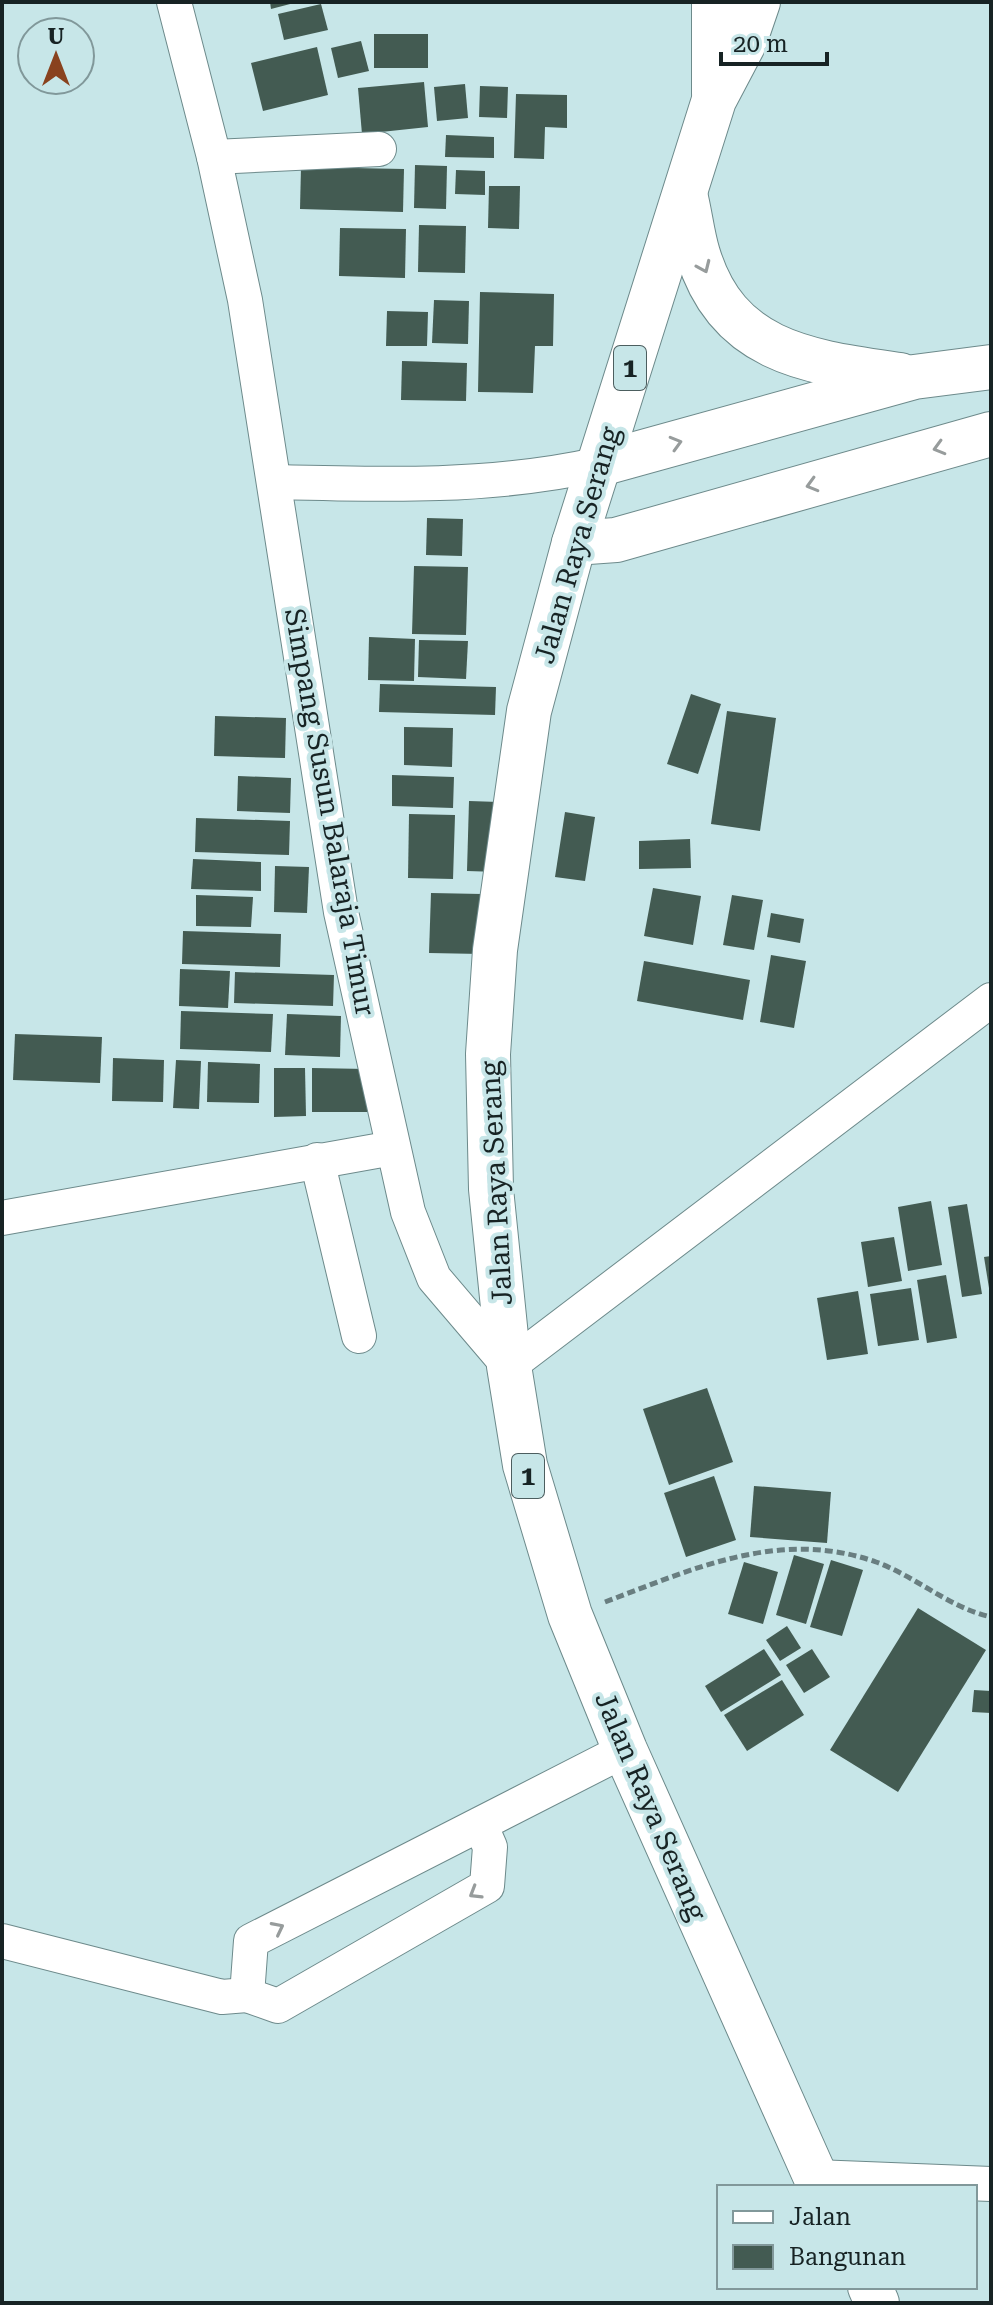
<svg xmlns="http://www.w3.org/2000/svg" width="993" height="2305" font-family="'Roboto Serif',serif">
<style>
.building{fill:#435b52}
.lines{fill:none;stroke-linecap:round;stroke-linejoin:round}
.minor-casing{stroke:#6d8a8b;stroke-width:36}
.highway-casing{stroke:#6d8a8b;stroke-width:46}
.path{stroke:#697e80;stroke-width:5;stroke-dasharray:8 4;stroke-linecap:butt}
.minor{stroke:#fff;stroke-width:34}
.highway{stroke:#fff;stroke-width:44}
.oneway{stroke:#979c9c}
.labels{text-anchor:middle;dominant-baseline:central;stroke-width:8;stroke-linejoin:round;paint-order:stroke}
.shield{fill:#c7e6e8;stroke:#4c5e5f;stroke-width:2}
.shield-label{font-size:26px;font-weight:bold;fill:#172324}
.street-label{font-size:28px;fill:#172324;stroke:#c7e6e8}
</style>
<rect width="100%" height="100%" fill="#c7e6e8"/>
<!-- building -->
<g class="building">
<path d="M270,2h24v1l-23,6z"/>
<path d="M321,4l7,26 -44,10 -6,-26z"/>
<rect x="374" y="34" width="54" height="34"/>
<path d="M361,41l8,30 -31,7 -7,-30z"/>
<path d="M317,47l11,48 -65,16 -12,-48z"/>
<path d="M424,82l4,45 -66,7 -4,-46z"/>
<path d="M465,84l3,34 -31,3 -3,-34z"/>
<path d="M480,86l28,1 -1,31 -28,-1z"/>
<path d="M516,94l51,1v33l-22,-1 -1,32 -30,-1z"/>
<path d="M446,135l48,2v21l-49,-1z"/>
<path d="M415,165l32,1 -1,43 -32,-1z"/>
<path d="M301,167l103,2 -1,43 -103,-3z"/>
<path d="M456,170l29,1v24l-30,-1z"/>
<path d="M489,186h31l-1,43 -31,-1z"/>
<path d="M419,225l47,1 -1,47 -47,-1z"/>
<path d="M340,228l66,1 -1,49 -66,-2z"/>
<path d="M480,292l74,2 -1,52h-18l-2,47 -55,-1z"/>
<path d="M434,300l35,1 -1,43 -36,-1z"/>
<path d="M387,311l41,1 -1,34h-41z"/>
<path d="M402,361l65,2 -1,38 -65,-1z"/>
<path d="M427,518l36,1 -1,37 -36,-1z"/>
<path d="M414,566l54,1 -2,68 -54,-1z"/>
<path d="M369,637l46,2 -1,42 -46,-1z"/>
<path d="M419,640l49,1 -2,38 -48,-2z"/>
<path d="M380,684l116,3 -1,28 -116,-3z"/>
<path d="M691,694l30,10 -23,70 -31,-10z"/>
<path d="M727,711l49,7 -16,113 -49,-7z"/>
<path d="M215,716l71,2 -1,40 -71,-2z"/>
<path d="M404,727l49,1 -1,39 -48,-2z"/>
<path d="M392,775l62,2 -1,31 -61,-2z"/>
<path d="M238,776l53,2 -1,35 -53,-2z"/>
<path d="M469,801l30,1 -1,70 -31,-1z"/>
<path d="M565,812l30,5 -10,64 -30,-4z"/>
<path d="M409,814l46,1 -2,64 -45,-1z"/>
<path d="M196,818l94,3 -1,34 -94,-3z"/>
<path d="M690,839l1,29 -52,1v-28z"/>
<path d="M193,859l68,3v29l-70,-2z"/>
<path d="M275,866l34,1 -2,46 -33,-1z"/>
<path d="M653,888l48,8 -8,49 -49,-9z"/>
<path d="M431,893l51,1 -1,60 -52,-1z"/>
<path d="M196,895l57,2 -2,30 -55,-1z"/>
<path d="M732,895l31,5 -9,50 -31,-5z"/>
<path d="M771,913l33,6 -4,24 -33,-6z"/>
<path d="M183,931l98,3 -1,33 -98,-3z"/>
<path d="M771,955l35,6 -12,67 -34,-6z"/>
<path d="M644,961l106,19 -7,40 -106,-19z"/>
<path d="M180,969l50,2 -2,37 -49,-2z"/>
<path d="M235,972l99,3 -1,31 -99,-3z"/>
<path d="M181,1011l92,3 -2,38 -91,-3z"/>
<path d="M287,1014l54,2 -1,41 -55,-2z"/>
<path d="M15,1034l87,3 -2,46 -87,-3z"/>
<path d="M113,1058l51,2 -1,42 -51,-1z"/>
<path d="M176,1060l25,1 -2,48 -26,-1z"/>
<path d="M208,1062l52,2 -1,39 -52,-1z"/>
<path d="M274,1068h31l1,48 -32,1z"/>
<path d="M312,1068l55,1v43h-55z"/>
<path d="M931,1201l11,64 -34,6 -10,-64z"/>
<path d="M967,1204l15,90 -20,3 -14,-90z"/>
<path d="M894,1237l8,44 -34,6 -7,-45z"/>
<path d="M991,1256v32h-2l-5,-31z"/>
<path d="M946,1275l11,63 -30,5 -10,-63z"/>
<path d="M911,1288l8,52 -41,6 -8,-52z"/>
<path d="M858,1291l10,63 -41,6 -10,-62z"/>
<path d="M707,1388l26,74 -64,23 -26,-76z"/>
<path d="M714,1476l22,64 -50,17 -22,-64z"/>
<path d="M754,1486l77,6 -4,51 -77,-6z"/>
<path d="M794,1555l30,9 -18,60 -30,-9z"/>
<path d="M831,1560l32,10 -21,66 -32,-9z"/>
<path d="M744,1562l34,10 -15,52 -35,-10z"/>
<path d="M918,1608l68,42 -88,142 -68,-42z"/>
<path d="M787,1626l14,22 -21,13 -14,-21z"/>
<path d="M764,1649l17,26 -60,37 -16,-26z"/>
<path d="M812,1649l18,28 -26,16 -18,-28z"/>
<path d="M782,1680l22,35 -57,36 -23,-36z"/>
<path d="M974,1690l17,1v22l-19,-1z"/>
</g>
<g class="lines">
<defs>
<g id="minor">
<path d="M174,2l40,155 31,143 96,612 67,300 26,66 75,88 482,-366"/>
<path d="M214,157l165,-8"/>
<path d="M276,482c109,3 217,6 324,-18"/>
<path d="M317,1160l42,176"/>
<path d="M2,1218l391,-70"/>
<path d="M480,1824l10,23 -3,39 -209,120 -31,-11 4,-54 374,-191"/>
<path d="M2,1941l220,56 25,-2"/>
<path d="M815,2177l176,7"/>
</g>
<g id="highway">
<path d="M714,2v92"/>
<path d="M758,2l-14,41 -30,57 -140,443 -45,168 -34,239 -7,104 3,135 18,177 16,99 45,150 55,135 195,437"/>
<path d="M685,194c5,19 7,41 13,60 30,100 113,108 202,121"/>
<path d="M600,464l314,-87 77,-10"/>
<path d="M574,543l42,-3 375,-106"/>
<path d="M870,2287l7,16"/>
</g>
</defs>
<!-- minor casing -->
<use href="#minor" class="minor-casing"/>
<!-- highway casing -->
<use href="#highway" class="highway-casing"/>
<!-- path -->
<path class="path" d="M605,1602c88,-33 175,-74 271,-40 39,14 74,46 115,55"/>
<!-- minor -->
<use href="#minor" class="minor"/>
<!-- highway -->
<use href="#highway" class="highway"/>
</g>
<!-- one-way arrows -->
<defs><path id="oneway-chevron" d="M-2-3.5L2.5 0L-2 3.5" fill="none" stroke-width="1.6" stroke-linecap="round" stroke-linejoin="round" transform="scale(2)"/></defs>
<g class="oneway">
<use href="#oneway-chevron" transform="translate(704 267) rotate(66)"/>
<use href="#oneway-chevron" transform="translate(676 443) rotate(-16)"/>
<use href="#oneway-chevron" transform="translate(939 448) rotate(164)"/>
<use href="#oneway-chevron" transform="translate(812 485) rotate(164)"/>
<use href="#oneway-chevron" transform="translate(475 1893) rotate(149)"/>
<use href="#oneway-chevron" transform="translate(278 1928) rotate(-27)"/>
</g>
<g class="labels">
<!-- shield labels -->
<g class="shield">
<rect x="614" y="346" width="32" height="44" rx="6"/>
<rect x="512" y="1454" width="32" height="44" rx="6"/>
</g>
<g class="shield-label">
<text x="630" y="368">1</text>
<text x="528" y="1476">1</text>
</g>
<!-- street labels -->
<g class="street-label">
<text transform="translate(577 545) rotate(-74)">Jalan Raya Serang</text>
<text transform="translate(330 812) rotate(80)">Simpang Susun Balaraja Timur</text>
<text transform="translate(496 1183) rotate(-93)">Jalan Raya Serang</text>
<text transform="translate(651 1806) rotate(67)">Jalan Raya Serang</text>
</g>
</g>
<!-- border -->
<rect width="993" height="2305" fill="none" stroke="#172324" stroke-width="8"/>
<!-- legend -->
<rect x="717" y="2185" width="260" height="104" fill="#c7e6e8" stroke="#81989a" stroke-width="2"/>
<rect x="733" y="2211" width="40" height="12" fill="#ffffff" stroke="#81989a" stroke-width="2"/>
<text x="789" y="2225" font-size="24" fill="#172324">Jalan</text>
<rect x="733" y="2245" width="40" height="24" fill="#435b52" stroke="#81989a" stroke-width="2"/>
<text x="789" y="2265" font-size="24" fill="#172324">Bangunan</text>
<!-- north arrow -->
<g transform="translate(56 56)"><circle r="38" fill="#c7e6e8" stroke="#81989a" stroke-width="2"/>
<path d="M0-6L14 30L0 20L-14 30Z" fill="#89421e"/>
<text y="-12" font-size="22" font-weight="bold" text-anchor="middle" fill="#172324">U</text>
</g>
<!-- scale -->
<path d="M721 52v12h106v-12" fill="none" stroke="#172324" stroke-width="4"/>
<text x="733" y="52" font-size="24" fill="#172324" stroke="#c7e6e8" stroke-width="6" paint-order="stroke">20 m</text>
</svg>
